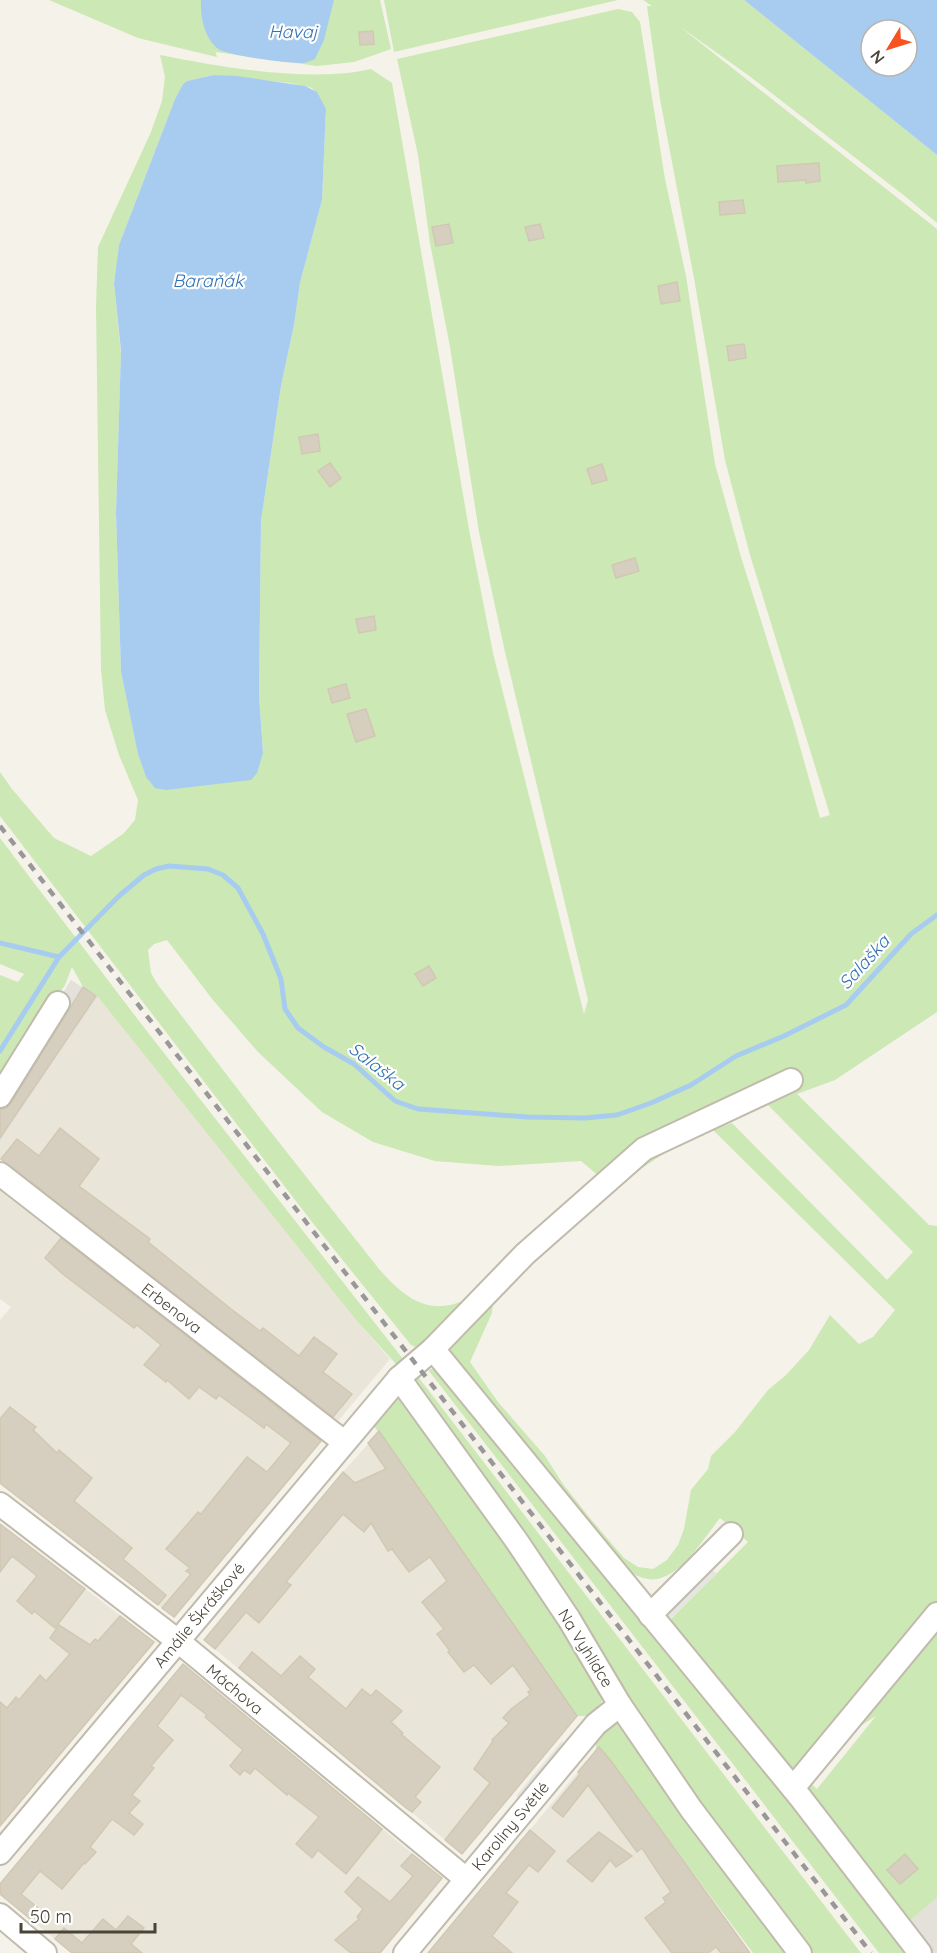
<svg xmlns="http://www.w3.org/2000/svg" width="937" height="1953" font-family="Quicksand,sans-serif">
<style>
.residential{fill:#e9e5d8}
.industrial{fill:#e4e1db}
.green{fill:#cce8b4;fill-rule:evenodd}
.parking{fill:#e6e5e1}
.water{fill:#a8ccf0;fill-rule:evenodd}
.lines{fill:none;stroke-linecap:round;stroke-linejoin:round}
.stream{stroke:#a8ccf0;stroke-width:5}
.building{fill:#d6cfbf;stroke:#d1c8b3;stroke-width:1.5}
.minor-casing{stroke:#c0bbac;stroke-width:26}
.minor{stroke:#fff;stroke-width:22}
.rail{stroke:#989898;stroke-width:4.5;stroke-dasharray:8 8;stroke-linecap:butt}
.labels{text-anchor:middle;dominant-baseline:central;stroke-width:4.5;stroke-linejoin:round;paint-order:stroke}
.street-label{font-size:16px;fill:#494438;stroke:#fff}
.water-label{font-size:18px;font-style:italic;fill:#3272b4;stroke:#fff}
</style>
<rect width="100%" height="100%" fill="#f5f2ea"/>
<!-- residential -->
<g class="residential">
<path d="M98,997l258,323 34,39 -52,62 -338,-263v-16z"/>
<path d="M0,1191l321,249 -146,178 -175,-135v-163l11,-13 -11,-8z"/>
<path d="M379,1432l198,284 -115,138 -258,-214 139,-168z"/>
<path d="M0,1524l155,118 -155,184z"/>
<path d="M183,1664l259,214 -62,75h-308l-72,-59v-10z"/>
<path d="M596,1750l6,1 148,202h-322z"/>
</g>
<!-- industrial -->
<g class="industrial">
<path d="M71,980l27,17 -98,145v-48z"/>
<path d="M937,1898v55h-6l-24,-30z"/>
</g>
<!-- green -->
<g class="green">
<path d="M49,0h331l11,49 -37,13 -37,4 -101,-14 -1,-2 2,7 -79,-19z"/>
<path d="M384,0h234l-224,52z"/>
<path d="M643,0h101l193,155v68l-31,-26 -158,-122 -69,-49 258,203v783l-102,68 -38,14 132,131 8,1v672l-30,25 24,30h-52l-450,-582 1,-2h7l231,253 80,-80 -28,-24c-16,20 -43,66 -72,61 -7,-1 -15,-5 -22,-8l-207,-222 -8,-4 -99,-123 -312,-406v-44l12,17 42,49 37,18 32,-22 12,-14 3,-20 -19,-45 -14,-45 -4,-41 -5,-362 2,-60 53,-115 11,-31 3,-24 -5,-22c60,12 151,28 211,14l21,14 78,452 23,118 91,361 4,-14 -83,-348 -26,-120 -29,-185 -20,-104 -12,-88 -21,-96 221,-50 14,3 8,10 25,157 21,97 29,188 26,93 52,165 27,96 10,-3 -80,-260 -25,-95 -31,-182 -34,-179 -13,-93h5zM214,75l76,8 22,5 14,21 -4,91 -22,83 -6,42 -13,61 -20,135 -2,175 4,57 -117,24 -8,-24 -17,-81 -5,-159 5,-159 -7,-71 5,-38 56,-146 8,-15 4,-3zM167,940l46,60 45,52 64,60 51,30 62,19 63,5 83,-5 19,16 -137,124c-37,15 -60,-5 -84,-32l-120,-152 -101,-132 -7,-12 -3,-23 6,-6zM768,1105l145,147 -26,28 -155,-157 -12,4zM713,1130l182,180 -22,27 -14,7 -29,-29 -21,35 -23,25 -18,15 -33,42 -24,24 -3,13 -17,21 -7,39 -6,16 -11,15 -14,9 -15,-2 -14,-9 -35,-41 -26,-33 -18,-28 -47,-54 -28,-40 22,-49 1,-12 134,-123 47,-31zM876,1716l-59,73 -22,-20v-1z"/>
<path d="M0,838l139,183 264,338 -7,5 -40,-44 -258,-323 -15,-10 -11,-20 -7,18 -65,97v-107l18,7 6,-8 -24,-10z"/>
<path d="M416,1374l445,579h-108l-151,-202 -6,-1 -1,-15 35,-25 -21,-33 -7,24 -8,15h-17l-205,-293 40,-36z"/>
</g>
<!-- parking -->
<g class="parking">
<path d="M709,1566l8,8 -50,48 -7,-8z"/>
<path d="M562,1741l6,5 -46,55 -6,-5z"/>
</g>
<!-- water -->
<g class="water">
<path d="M201,0h133l-10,40 -9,19c-5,2 -9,4 -14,4 -14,0 -75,-7 -84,-15 -13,-11 -17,-32 -16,-48z"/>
<path d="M744,0h193v155zM871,30h36v36h-36z"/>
<path d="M214,75l23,1 68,10 12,6 9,17 -4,91 -22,83 -6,42 -13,61 -20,135 -2,175 4,57 -6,20 -6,7 -85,10 -11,-2 -9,-11 -8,-23 -17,-82 -5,-159 5,-162 -7,-68 5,-38 56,-146 8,-15 4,-3z"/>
</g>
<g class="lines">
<!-- stream -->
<g class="stream">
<path d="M0,943l59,14"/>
<path d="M0,1051l59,-94 60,-61 25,-21 12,-6 13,-3 39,3 15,6 15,13 25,46 18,45 4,30 13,19 26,19 30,17 41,37 23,8 109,8 58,1 32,-3 34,-12 40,-18 45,-29 48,-20 62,-31 65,-71 26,-19"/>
</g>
</g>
<!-- building -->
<g class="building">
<path d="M373,31l1,13 -14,1 -1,-13z"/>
<path d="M819,163l1,18 -14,2v-3l-28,2 -1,-16z"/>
<path d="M743,200l2,13 -25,2 -1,-13z"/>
<path d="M449,224l4,19 -17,3 -4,-19z"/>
<path d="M540,224l4,14 -15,3 -4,-14z"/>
<path d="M677,282l3,19 -19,3 -3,-18z"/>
<path d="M744,344l2,14 -17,3 -2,-15z"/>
<path d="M318,434l2,17 -18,3 -3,-17z"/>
<path d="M330,463l11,15 -11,9 -12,-16z"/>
<path d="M602,464l5,16 -15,4 -5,-15z"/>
<path d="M635,558l4,13 -23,7 -4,-13z"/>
<path d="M374,616l2,14 -17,3 -3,-14z"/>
<path d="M346,684l4,14 -18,5 -4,-14z"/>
<path d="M366,709l9,27 -19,6 -9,-28z"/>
<path d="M429,966l7,12 -13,8 -8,-12z"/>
<path d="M83,987l13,9 -96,142v-28l7,-2 4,-5z"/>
<path d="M60,1128l39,31 -20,27 71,53 -2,3 83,67 29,22 3,-3 36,28 15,-19 23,17 -14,18 29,22 -19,23 -332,-258 16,-20 22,17z"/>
<path d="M61,1238l260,203 -147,176 -12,-9 29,-34 -5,-3 4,-3 -24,-19 32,-37 3,2 46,-57 20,15 24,-29 -25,-19 -2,4 -45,-33 -3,4 -17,-12 -10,12 -22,-19 -1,2 -22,-17 17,-20 -24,-20 -3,3 -70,-53 -19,-17z"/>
<path d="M10,1407l26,20 -3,3 24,23 2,-3 33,28 -18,23 58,47 -9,11 43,36 -8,10 -158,-122v-64z"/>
<path d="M379,1431l198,285 -115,138 -17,-14 45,-57 -16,-14 19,-28 -1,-1 17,-17 -6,-5 8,-9 19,-14 -2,-3 3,-2 -18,-25 -22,19 -17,-19 -10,7 -16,-20 2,-1 -13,-17 7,-5 -22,-27 25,-21 -17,-24 -21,15 -17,-23 -4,2 -17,-28 -7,9 -21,-18 -57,68 5,3 -32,38 -13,-11 -31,37 -11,-9 139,-168 12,11 31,-14 -18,-26z"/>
<path d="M0,1524l85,65 -30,39 -21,-17 -2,3 -15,-13 20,-25 -25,-20 -12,16z"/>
<path d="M120,1616l34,26 -154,184v-124l7,6 9,-11 3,3 21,-25 6,6 24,-27 -20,-16 9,-13 31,20 5,-6 3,2z"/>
<path d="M252,1652l29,24 19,-20 15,13 -7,8 38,32 16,-20 9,7 5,-6 26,21 -11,11 12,11 -2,1 39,33 -25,30 6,5 -9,10 -6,-4 -167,-140z"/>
<path d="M183,1664l199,165 -36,45 -28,-24 -6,8 -16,-14 23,-27 -31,-24 -1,2 -32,-27 -5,6 -6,-4 -4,5 -10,-9 13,-16 -38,-33 2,-2 -26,-20 -24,31 16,14 -22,26 3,2 -22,27 8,6 -11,12 14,11 -9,11 -22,-16 -22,28 6,5 -11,12 -1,-1 -22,26 -22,-18 -19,23 22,18 -9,10 -34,-28v-10z"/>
<path d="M599,1747l12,14 139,192h-29l-5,-6 -8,6h-36l-27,-35 21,-16 -3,-4 8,-6 -29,-44 -5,4 -49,-67 -25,32 -11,-9 28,-34 -2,-2z"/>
<path d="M530,1830l25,21 -17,21 -9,-7 -23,28 12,9 -26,34 20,17h-84z"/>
<path d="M599,1832l33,24 -16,11 -6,-7 -18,22 -25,-21z"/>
<path d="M412,1854l30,24 -62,75h-29l-16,-13 24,-21 -2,-2 6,-8 -18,-17 13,-15 32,25 23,-26 -12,-10z"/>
<path d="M905,1854l13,15 -18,15 -13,-14z"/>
<path d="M128,1916l16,12 -13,16 11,9h-70l-17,-14 9,-11 18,15 21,-24 13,11z"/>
</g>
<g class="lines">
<defs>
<g id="minor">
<path d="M0,1096l58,-93"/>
<path d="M0,1174l344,268"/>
<path d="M433,1349l367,448 120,156"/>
<path d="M399,1378l117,162 53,79 51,86 71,104 109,144"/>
<path d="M0,1504l178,137 288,238"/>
<path d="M650,1615l81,-81"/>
<path d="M793,1788l144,-174"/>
<path d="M0,1853l399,-475 34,-29 92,-95 119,-105 147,-69"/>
<path d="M0,1915l45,38"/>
<path d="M405,1953l191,-229 24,-19"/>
</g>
</defs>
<!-- minor casing -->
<use href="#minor" class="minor-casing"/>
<!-- minor -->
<use href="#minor" class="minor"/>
<!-- rail -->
<path class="rail" d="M0,826l871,1127"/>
</g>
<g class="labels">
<!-- street labels -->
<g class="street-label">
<text transform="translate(172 1308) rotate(38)">Erbenova</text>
<text transform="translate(199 1615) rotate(-50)">Amálie Škráškové</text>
<text transform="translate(586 1648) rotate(58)">Na Vyhlídce</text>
<text transform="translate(235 1689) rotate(40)">Máchova</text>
<text transform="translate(510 1826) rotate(-50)">Karoliny Světlé</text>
</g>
<!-- water labels -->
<g class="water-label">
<text x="293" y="31">Havaj</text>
<text x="208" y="280">Baraňák</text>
<text transform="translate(864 962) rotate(-48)">Salaška</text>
<text transform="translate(377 1066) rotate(38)">Salaška</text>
</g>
</g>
<!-- north arrow -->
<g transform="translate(889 48) rotate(232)"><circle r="28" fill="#ffffff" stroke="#b6b4af" stroke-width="1.5"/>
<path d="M0-4.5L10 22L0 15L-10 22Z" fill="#f7521f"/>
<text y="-9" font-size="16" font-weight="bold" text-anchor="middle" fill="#494438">N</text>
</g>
<!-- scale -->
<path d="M21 1923v9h134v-9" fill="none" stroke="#494438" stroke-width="3"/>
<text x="30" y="1923" font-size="18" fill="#494438" stroke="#ffffff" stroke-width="4.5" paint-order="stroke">50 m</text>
</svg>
